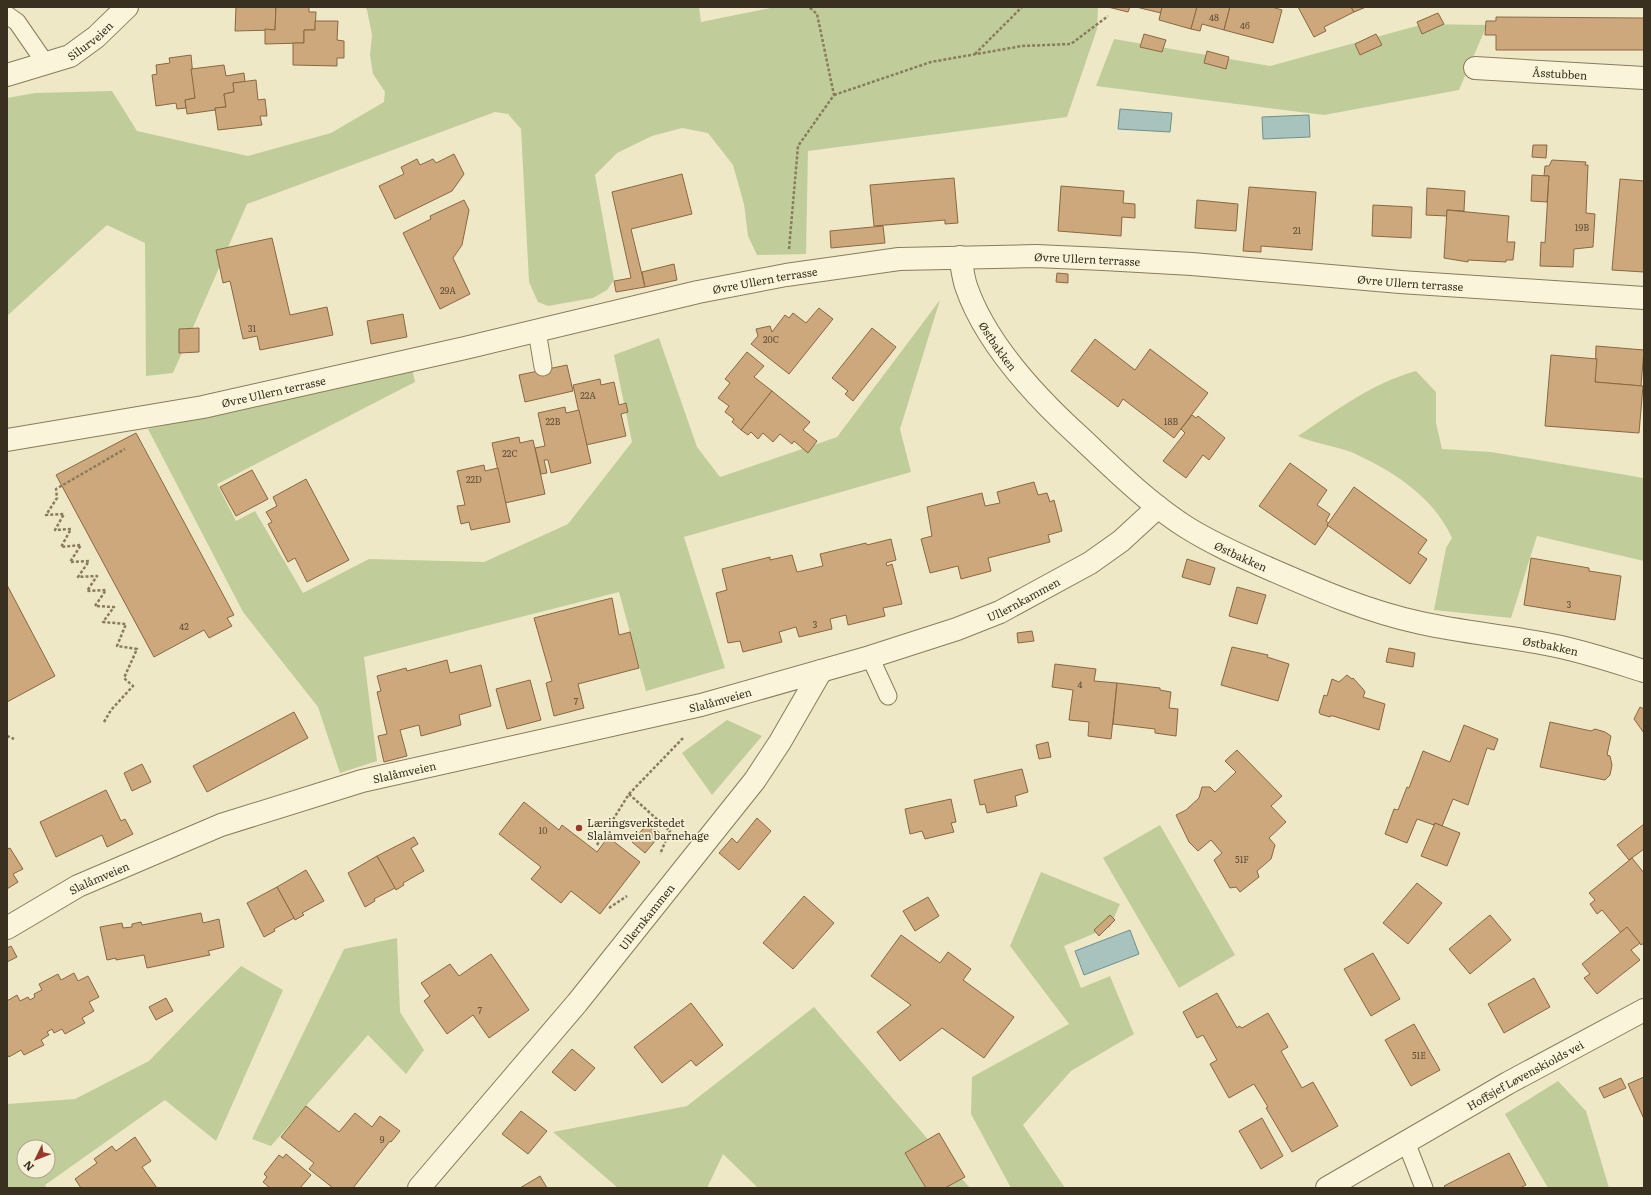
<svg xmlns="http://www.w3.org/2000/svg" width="1651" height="1195" font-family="Literata,serif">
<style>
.green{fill:#c0cd9a;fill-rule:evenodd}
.water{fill:#a8c2be;stroke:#6e918d}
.building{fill:#cda87c;stroke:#896841}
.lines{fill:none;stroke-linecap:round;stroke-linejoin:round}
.service-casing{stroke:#8a7b5c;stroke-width:19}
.minor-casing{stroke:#8a7b5c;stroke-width:24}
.tertiary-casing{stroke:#8a7b5c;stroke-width:24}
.path{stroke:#8a7b5c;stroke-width:2.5;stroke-dasharray:3 2;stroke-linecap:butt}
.service{stroke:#f9f4da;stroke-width:17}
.minor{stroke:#f9f4da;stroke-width:22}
.tertiary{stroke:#f9f4da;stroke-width:22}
.poi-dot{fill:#99392b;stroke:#f6f1d6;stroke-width:1.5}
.labels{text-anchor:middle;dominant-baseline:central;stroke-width:3.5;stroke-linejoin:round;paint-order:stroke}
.number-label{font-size:9px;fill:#5f4e36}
.street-label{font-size:11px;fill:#3a301f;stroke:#f6f1d6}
.poi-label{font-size:11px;fill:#3a301f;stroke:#f6f1d6;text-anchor:start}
</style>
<rect width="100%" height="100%" fill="#efe8c6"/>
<!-- green -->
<g class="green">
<path d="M365,7h334l2,15 74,-15h323l-1,22 -30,88 -259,34 -2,103 -49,1 -9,-19 -4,-32 -11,-39 -25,-32 -26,-5 -30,8 -35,17 -22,22 19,105 -7,10 -14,8 -45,8 -10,-4 -9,-20 -8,-153 -13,-15 -13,-2 -248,92 -74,169 -27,3 -1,-133 -38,-18 -100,91v-218l28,-5 77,-2 25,40 111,25 83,-23 53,-31 1,-10 -12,-18 -3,-19 2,-20 -5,-25z"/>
<path d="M1424,24l63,1 -28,65 -135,25 -228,-29 18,-47 156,27z"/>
<path d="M940,300l-40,129 11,43 -227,65 41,131 -79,23 -27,-99 -255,65 13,104 -37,12 -22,-66 -75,-95 -95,-183 264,-61 3,14 -198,102 19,37 19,-10 48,82 66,-34 115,3 84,-38 64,-82 -18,-87 45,-17 38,109 23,30 117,-40z"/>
<path d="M1416,371l20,21v31l6,26 49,3 153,26v83l-107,-25 -26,82 -77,-8 12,-62 6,-10c-17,-37 -49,-60 -84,-78 -7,-3 -15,-8 -23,-10 -16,-5 -31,-7 -47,-14 39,-26 72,-52 118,-65z"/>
<path d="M727,720l35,16 -50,59 -30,-42z"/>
<path d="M1160,825l75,130 -56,33 -76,-130z"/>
<path d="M1041,872l79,32 -10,23 -46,19 17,42 29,-12 24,58 -63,37 -48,54 42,63h-54l-40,-74 1,-37 97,-53 -59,-78z"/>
<path d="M397,938l3,74 24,38 -18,24 -38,-39 -97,111 -19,-7 92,-190z"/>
<path d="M241,966l42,24 -67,151 -51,-41 -120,85 2,3h-40v-84l68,-5 74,-38zM24,1147h24v24h-24z"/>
<path d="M814,1007l156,181h-212l-35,-34 -16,34h-89l-65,-56 134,-26z"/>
<path d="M1558,1081l28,30 23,77h-61l-43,-74z"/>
</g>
<!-- water -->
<g class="water">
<path d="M1120,109l52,4 -2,19 -52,-3z"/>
<path d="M1309,115l1,22 -47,2 -1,-22z"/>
<path d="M1130,930l9,24 -55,21 -9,-24z"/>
</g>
<!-- building -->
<g class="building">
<path d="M236,7h40l-1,23 -40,1z"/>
<path d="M276,7h33v5h7l-1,18h-11v13l-39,1v-15l10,1z"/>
<path d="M1108,7h22l-2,5z"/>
<path d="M1136,7h26l-1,6z"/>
<path d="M1162,7h35l-6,22 -32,-9z"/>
<path d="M1197,7h33l-6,23 -22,-6 -2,7 -9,-2z"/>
<path d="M1230,7h42l10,3 -9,33 -49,-13z"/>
<path d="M1298,7h53l3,5 -30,15 2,4 -12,6z"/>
<path d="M1351,7h15l-12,5z"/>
<path d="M1438,13l6,11 -22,10 -5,-12z"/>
<path d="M1496,17l148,1v32h-148v-15h-11l1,-14h10z"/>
<path d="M315,21h23l-1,19 7,1v17h-7v8l-44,-1v-22h11v-13h11z"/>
<path d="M1144,34l22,6 -4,12 -22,-5z"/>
<path d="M1376,34l6,11 -22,10 -5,-11z"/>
<path d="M1207,51l22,6 -3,12 -22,-6z"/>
<path d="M191,55l4,43 -10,2 1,8 -9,1 -1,-6 -20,3 -4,-31 5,-1 -1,-9 14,-2 -1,-5z"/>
<path d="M224,65l2,11 18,-3 1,9 -12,1 1,9 -10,2 2,13 -11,1v2l-28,4 -2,-14 10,-2 -4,-29z"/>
<path d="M256,80l2,20 7,-1 2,17h-7l2,9 -44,5 -3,-22 11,-1 -2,-13 10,-2 -1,-9z"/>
<path d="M1533,145h14l-1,13 -14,-1z"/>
<path d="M454,154l10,20 -12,17 -57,28 -16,-33 25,-12 -3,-7 16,-8 3,6 13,-6 3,4z"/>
<path d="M1552,160l34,2 -1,3h3l-2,48 9,1 -2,33 -19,2 -1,18 -33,-1 1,-24 4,1 4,-67h-5l1,-10h4z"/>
<path d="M682,174l10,40 -61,15 14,58 -29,5 -2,-11 17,-3 -19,-86z"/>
<path d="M1532,175l17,1 -2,26 -16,-1z"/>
<path d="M954,178l4,45 -13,1v-4l-71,6 -4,-41z"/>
<path d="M1620,179l24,2v91l-32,-2z"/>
<path d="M1061,186l63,5 -1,12 12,1v14l-13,-1 -1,19 -63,-5z"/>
<path d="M1249,187l67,5 -4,58 -51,-4v6l-18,-1z"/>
<path d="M1427,188l38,3 -1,20 -17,-1v6l-21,-1z"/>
<path d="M464,200l5,10 -7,35 -9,13 17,36 -30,15 -37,-76 28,-14 -1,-3z"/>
<path d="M1197,200l41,4 -2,27 -41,-3z"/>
<path d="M1373,205l39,2 -1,31 -39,-2z"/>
<path d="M1447,210l62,6 -2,26h8l-2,18h-7v2l-38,-2v2l-24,-4z"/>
<path d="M883,226l2,17 -54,5 -1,-17z"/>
<path d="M272,238l18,77 37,-8 6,28 -73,15 -3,-14 -14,3 -13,-58 -7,2 -7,-33z"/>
<path d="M674,264l3,16 -32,7 -3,-15z"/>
<path d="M1057,273l11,1v9l-12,-1z"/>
<path d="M819,308l14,11 -44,55 -38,-30 7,-8 -2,-7 14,-3 2,6 13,-17 4,3 4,-5 13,10z"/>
<path d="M403,314l4,23 -36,7 -4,-23z"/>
<path d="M199,328v24l-20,1v-24z"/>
<path d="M872,328l24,19 -43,54 -8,-7 3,-3 -16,-13z"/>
<path d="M1095,339l40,31 15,-21 58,44 -34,45 -51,-39 -5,8 -47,-36z"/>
<path d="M1596,346l48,4 -3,36 -46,-4z"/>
<path d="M747,352l17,14 -10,11 18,14 -31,39 -9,-8 2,-3 -9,-7 4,-6 -11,-8 12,-15 -5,-4z"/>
<path d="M1551,355l46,4 -2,23 48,4 -4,47 -94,-7z"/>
<path d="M567,365l6,26 -48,11 -6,-27z"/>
<path d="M600,379l1,6 13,-3 5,23 7,-2 2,9 -7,2 5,22 -40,9 -13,-60z"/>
<path d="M772,391l38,31 -7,8 14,11 -9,12 -14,-12 -2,3 -12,-10 -7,8 -10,-9 -5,6 -7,-7 -3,3 -7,-5z"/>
<path d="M565,407l1,6 13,-3 12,53 -40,10 -3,-13h-4l3,13 -6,1 -6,-26 10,-2 -7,-33z"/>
<path d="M1192,415l4,3 2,-2 27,22 -16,22 -6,-5 -17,23 -23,-17 22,-28 -4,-4z"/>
<path d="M136,433l98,182 -7,3 5,8 -23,12 -5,-8 -50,27 -98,-182z"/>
<path d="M519,437l1,6 13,-3 12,54 -40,9 -13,-60z"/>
<path d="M1290,463l37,27 -10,15 13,9 -4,7 3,2 -2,2 1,1 -13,19 -56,-39z"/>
<path d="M484,465l1,6 13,-3 12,54 -39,8 -2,-8 -8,2 -4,-18 8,-1 -8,-34z"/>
<path d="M252,470l16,29 -32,17 -16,-29z"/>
<path d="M306,479l43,81 -42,22 -12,-24 -7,4 -20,-38 4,-2 -6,-10 11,-6 -4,-9z"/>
<path d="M1034,482l4,13 9,-2 3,9 4,-2 8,31 -14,4 2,7 -62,16 3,13 -30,8 -3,-13 -28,7 -9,-34 11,-3 -5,-29 55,-14 3,13 15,-3 -3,-11z"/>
<path d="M1354,487l73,53 -9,13 9,6 -17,25 -83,-59z"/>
<path d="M891,539l5,21 -10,3 1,3 5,-2 10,40 -19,4 2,8 -37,9 -2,-10 -16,4 2,10 -33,8 -3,-10 -17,5 3,10 -39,10 -3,-11 -12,2 -12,-50 11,-3 -5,-21 48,-12v3l22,-5 5,17 26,-6 -3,-12 46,-11 1,2z"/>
<path d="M1531,558l58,10v3l32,5 -6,44 -91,-15z"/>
<path d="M1187,559l28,9 -5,17 -28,-8z"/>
<path d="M7,585l48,91 -48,26z"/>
<path d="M1237,587l29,8 -9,29 -28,-8z"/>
<path d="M612,598l7,37 11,-3 9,36 -61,16 6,24 -30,8 -8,-33 6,-2 -18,-63z"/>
<path d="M1032,631l2,10 -16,2 -1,-10z"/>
<path d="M1232,647l36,8 -1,2 22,7 -11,37 -57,-16z"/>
<path d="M1389,648l26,5 -2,14 -27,-5z"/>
<path d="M447,660l3,13 31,-8 10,41 -32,9 2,10 -40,11 -2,-11 -19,5 7,26 -23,6 -6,-26 9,-2 -10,-42 4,-1 -4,-15 29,-8 1,3z"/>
<path d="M1055,664l41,5 -2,12 23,2 -6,56 -23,-3 1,-14 -20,-2 4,-30 -21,-3z"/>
<path d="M1347,675l5,4 1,-1 10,11 2,3 -2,5 22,7 -6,26 -46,-14h-3v1l-10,-3 -1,-2 5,-17 3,1 5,-17 7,3z"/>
<path d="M530,680l11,40 -34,9 -11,-40z"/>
<path d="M1117,683l43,5v2l11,2 -2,16 9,1 -2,27 -21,-3v-4l-42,-5z"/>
<path d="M1640,707l4,2v24l-10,-14z"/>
<path d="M294,712l14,26 -101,54 -14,-26z"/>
<path d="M1550,722l41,9 4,-2 10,3 6,4 -4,19 3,1 2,9 -2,10 -5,5 -65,-13z"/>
<path d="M1464,725l34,14 -4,11 -7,-2 -19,57 -15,-6 -11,27 -7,-3 -1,2 -17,-6 -10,24 -22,-9 9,-25 4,1 9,-23 2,1 14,-37 27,11z"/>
<path d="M1048,742l3,15 -12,2 -3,-14z"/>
<path d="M1237,750l45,46 -11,10 15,16 -17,16 6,7 -4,14 -14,12 2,6 -19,15 -4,-5 -6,1 -16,-28 8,-7 -11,-13 -13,11 -9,-9 -13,-27 10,-5 13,-12 3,-11h8l5,5 21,-20 -11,-11z"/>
<path d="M142,764l9,18 -19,9 -8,-18z"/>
<path d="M1022,769l6,23 -13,4 2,10 -30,7 -2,-9 -5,1 -6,-25z"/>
<path d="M106,790l15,31 4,-2 8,15 -26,13 -5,-12 -46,22 -16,-35z"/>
<path d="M951,799l5,23 -5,1 3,9 -29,7 -3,-8 -12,3 -5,-25z"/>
<path d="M524,802l35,28 3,-5 35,27 11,-15 32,25 -40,52 -29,-23 -10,12 -30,-24 10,-12 -42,-33z"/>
<path d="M757,818l14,13 -32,39 -20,-17 13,-15 5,5z"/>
<path d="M648,823l13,11 -16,19 -13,-11z"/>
<path d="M1435,823l25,10 -13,33 -26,-10z"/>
<path d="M1644,824v25l-15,11 -12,-15z"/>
<path d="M414,837l4,7 -7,4 13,23 -21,12 1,2 -8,5 -19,-34z"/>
<path d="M10,848l13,21 -10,5 5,8 -11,7v-40z"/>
<path d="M377,856l18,32 -21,11 1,2 -10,6 -17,-34z"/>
<path d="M1632,858l12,15v70l-3,2 -14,-18 -6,6 -19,-23 -5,4 -7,-10 5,-4 -6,-7z"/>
<path d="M306,870l18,31 -22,12 2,2 -9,5 -18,-33z"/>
<path d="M1417,883l25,20 -34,41 -25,-21z"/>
<path d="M277,887l17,31 -20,11 1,2 -11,6 -17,-34z"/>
<path d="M804,896l30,27 -41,46 -30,-26z"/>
<path d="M928,897l11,19 -24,15 -12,-20z"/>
<path d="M201,913l2,10 16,-4 5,28 -16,4 2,4 -63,13 -3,-13 -28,5v-2l-9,2 -7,-33 22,-4 1,5 9,-1v-3l9,-2 1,3z"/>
<path d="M1110,915l5,5 -16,16 -5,-6z"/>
<path d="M1490,915l21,25 -41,34 -21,-25z"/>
<path d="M1627,927l13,16 -9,7 9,10 -43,34 -13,-16 6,-4 -8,-10z"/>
<path d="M901,935l39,28 8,-11 23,17 -8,11 51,37 -30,41 -42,-30 -42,33 -23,-29 34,-27 -40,-29z"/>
<path d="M11,946l6,11 -10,5v-14z"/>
<path d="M1373,953l27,46 -29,17 -27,-47z"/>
<path d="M491,954l38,56 -40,28 -16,-23 -26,19 -23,-33 6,-5 -9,-13 29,-19 9,12z"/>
<path d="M74,973l4,8 10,-5 11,21 -10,5 5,9 -12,7 3,5 -20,11 -3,-5 -8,4 -2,-4 -5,3 2,3 -8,5 3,5 -20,10 -3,-5 -12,7 -2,-3v-53l10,-6 3,6 8,-4 2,3 5,-3 -1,-3 8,-4 -3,-6 19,-10 3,6z"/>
<path d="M1534,978l16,29 -46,26 -16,-29z"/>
<path d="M1217,993l20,35 2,-2 3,2 26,-15 20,34 -7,4 21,37 11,-6 25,44 -46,26 -26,-44 2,-1 -14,-23 -25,14 -19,-34 7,-4 -14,-25 -6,3 -14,-26z"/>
<path d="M166,998l7,13 -17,9 -7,-13z"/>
<path d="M691,1003l32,42 -27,21 -5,-6 -29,23 -28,-36z"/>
<path d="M1414,1024l26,46 -29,16 -26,-46z"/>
<path d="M572,1049l23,19 -20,23 -23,-19z"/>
<path d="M1644,1077v42l-16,-35z"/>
<path d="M1621,1078l5,10 -22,10 -5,-10z"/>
<path d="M306,1106l33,26 16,-19 17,14 8,-11 20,15 -9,11 -1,-1 -37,47h-20l-24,-19 5,-6 -33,-26z"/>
<path d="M521,1111l26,20 -19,23 -26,-20z"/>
<path d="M1262,1118l21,38 -22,13 -22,-38z"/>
<path d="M939,1133l26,44 -20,11h-19l-21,-35z"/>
<path d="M135,1137l16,24 -9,6 15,21h-76l-6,-9 22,-16 -3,-4 18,-13 4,5z"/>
<path d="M1509,1153l17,32 -6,3h-74l-2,-2z"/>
<path d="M286,1154l25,21 -11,13h-30l-7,-6 4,-5 -3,-3 15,-19 4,3z"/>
<path d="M540,1176l7,12h-27z"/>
</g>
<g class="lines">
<defs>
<g id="service">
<path d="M7,15l10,7 29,42"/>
<path d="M537,331l6,36"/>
<path d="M870,657l18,39"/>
<path d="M1406,1142l18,46"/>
</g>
<g id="minor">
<path id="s1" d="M1475,68l169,10"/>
<path id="s2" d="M7,75l63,-19 26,-19 31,-30"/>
<path id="s3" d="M960,257c2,9 3,20 6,29 19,56 71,112 114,151 34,32 67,65 106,90 27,17 55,29 84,42 48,21 99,43 151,54 41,9 84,13 125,21 34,6 66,17 98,27"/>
<path id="s4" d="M7,440l196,-33 262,-59 233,-56 88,-17 113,-16 137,-3 67,3 89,5 208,18 244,16"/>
<path id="s5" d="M7,928l71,-42 143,-61 141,-44 339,-76 169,-48 87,-28 43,-17 90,-49 31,-22 37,-34"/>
<path id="s6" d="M419,1188l158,-185 178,-223 25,-38 41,-71"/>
</g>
<g id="tertiary">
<path id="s7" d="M1327,1188l181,-105 136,-73"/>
</g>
</defs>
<!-- service casing -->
<use href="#service" class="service-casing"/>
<!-- minor casing -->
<use href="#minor" class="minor-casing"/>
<!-- tertiary casing -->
<use href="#tertiary" class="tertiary-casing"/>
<!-- path -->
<g class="path">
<path d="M975,54l47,-47"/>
<path d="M834,95l97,-33 91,-16 49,-2 37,-28"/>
<path d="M789,249l9,-103 36,-51 -17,-81 -8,-7"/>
<path d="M104,722l7,-12 22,-24 -9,-8 13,-29 -20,-3 9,-22 -23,-2 11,-15 -19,-1 11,-16 -19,1 10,-15 -19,1 11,-16 -19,1 11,-17 -20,2 10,-18 -16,1 9,-16 -18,1 11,-17 -1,-9 69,-40"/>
<path d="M7,736l7,3"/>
<path d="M629,794l41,37 -10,23"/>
<path d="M597,845l32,-51 55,-57"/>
<path d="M609,908l18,-12"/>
</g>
<!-- service -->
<use href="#service" class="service"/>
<!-- minor -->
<use href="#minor" class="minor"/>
<!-- tertiary -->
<use href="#tertiary" class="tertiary"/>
</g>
<!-- markers -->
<circle class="poi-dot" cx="579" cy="828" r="4"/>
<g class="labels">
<!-- number labels -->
<g class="number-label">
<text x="1214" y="17">48</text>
<text x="1245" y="25">46</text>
<text x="1582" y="227">19B</text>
<text x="1297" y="230">21</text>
<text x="448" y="290">29A</text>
<text x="252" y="328">31</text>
<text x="771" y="339">20C</text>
<text x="588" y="395">22A</text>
<text x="553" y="421">22B</text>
<text x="1171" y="421">18B</text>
<text x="510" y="453">22C</text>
<text x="474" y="479">22D</text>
<text x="1569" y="604">3</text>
<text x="815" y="624">3</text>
<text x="184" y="626">42</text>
<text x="1080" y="684">4</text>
<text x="576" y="701">7</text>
<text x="543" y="830">10</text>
<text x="1242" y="859">51F</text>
<text x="480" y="1010">7</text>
<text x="1419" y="1055">51E</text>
<text x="382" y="1139">9</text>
</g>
<!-- street labels -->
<g class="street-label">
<text stroke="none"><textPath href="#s2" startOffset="91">Silurveien</textPath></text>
<text stroke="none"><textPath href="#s1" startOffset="85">Åsstubben</textPath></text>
<text stroke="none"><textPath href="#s4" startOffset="1099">Øvre Ullern terrasse</textPath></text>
<text stroke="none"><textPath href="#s4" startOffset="775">Øvre Ullern terrasse</textPath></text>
<text stroke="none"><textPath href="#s4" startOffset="1423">Øvre Ullern terrasse</textPath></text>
<text stroke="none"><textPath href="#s3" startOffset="98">Østbakken</textPath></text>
<text stroke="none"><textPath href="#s4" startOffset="271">Øvre Ullern terrasse</textPath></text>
<text stroke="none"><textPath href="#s3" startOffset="422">Østbakken</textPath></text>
<text stroke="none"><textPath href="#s5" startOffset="1073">Ullernkammen</textPath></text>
<text stroke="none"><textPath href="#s3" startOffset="746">Østbakken</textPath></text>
<text stroke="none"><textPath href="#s5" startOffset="753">Slalåmveien</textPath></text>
<text stroke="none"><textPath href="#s5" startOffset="429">Slalåmveien</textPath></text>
<text stroke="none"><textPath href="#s5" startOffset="105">Slalåmveien</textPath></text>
<text stroke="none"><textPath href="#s6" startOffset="354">Ullernkammen</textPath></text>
<text stroke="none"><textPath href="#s7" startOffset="228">Hoffsjef Løvenskiolds vei</textPath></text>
</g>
<!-- poi labels -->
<g class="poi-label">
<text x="587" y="822">Læringsverkstedet<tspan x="587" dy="13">Slalåmveien barnehage</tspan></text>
</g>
</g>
<!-- border -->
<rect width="1651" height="1195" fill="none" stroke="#3a301f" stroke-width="16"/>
<!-- north arrow -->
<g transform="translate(36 1159) rotate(227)"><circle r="19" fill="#f6f1d6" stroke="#aba48d"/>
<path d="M0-3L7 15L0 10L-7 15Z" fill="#99392b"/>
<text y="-6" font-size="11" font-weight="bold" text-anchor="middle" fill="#3a301f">N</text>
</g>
</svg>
